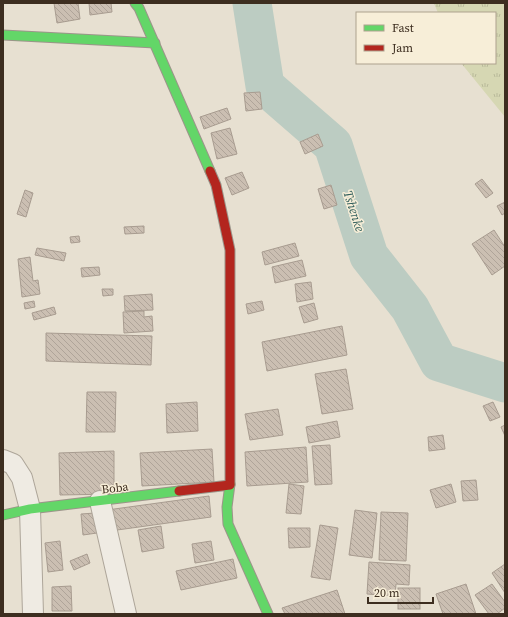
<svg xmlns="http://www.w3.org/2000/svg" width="508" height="617" font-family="'Source Serif 4',serif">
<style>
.grass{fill:url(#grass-tufts)}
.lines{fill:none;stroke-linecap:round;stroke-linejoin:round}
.river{stroke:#bcccc2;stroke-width:39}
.building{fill:url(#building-back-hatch);stroke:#a89c90}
.street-casing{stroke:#ada599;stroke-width:22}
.fast-casing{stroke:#9c958a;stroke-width:11}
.jam-casing{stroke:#9c958a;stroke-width:11}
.street{stroke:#efebe3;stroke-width:20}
.fast{stroke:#63d668;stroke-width:9}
.jam{stroke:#b3261e;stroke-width:9}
.labels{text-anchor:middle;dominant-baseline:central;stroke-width:3;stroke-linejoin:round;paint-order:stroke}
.street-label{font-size:12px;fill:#3d2e20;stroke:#f7eed8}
.water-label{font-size:13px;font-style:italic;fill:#2f5d5a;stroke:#f7eed8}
</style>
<defs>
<pattern id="grass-tufts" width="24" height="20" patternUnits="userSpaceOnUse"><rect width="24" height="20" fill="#d6d7b3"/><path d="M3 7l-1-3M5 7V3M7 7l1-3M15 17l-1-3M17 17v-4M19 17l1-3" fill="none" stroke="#b9b99a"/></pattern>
<pattern id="building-back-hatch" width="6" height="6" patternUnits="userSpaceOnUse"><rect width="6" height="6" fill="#cbbfb2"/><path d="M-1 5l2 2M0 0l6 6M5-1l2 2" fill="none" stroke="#afa499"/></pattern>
</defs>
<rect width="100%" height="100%" fill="#e7e0d1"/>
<!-- grass -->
<path class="grass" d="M434,3h71v114l-44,-54h34v-50h-57z"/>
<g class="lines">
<!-- river -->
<path class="river" d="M252,3l13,83 68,59 36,111 41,52 29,54 66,21"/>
</g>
<!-- building -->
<g class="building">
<path d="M54,3h24l2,16 -23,4z"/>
<path d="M89,3h22l1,9 -22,3z"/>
<path d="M260,92l2,17 -16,2 -2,-18z"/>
<path d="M227,108l4,11 -27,10 -4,-12z"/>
<path d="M230,128l7,26 -20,5 -6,-26z"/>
<path d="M318,134l5,12 -18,8 -5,-12z"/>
<path d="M242,172l7,16 -17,7 -7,-17z"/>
<path d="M482,179l11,14 -7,5 -11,-14z"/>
<path d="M331,185l6,20 -13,4 -6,-20z"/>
<path d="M25,190l8,3 -7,24 -9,-3z"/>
<path d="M505,202v11l-3,2 -5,-9z"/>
<path d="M144,226v7l-19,1 -1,-7z"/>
<path d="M494,230l11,17v19l-13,9 -20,-31z"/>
<path d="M79,236l1,6 -9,1 -1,-6z"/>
<path d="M295,243l4,13 -34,9 -3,-13z"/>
<path d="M37,248l29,5 -2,8 -29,-6z"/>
<path d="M30,257l3,24 5,-1 2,14 -18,3 -4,-38z"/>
<path d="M302,260l4,16 -31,7 -3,-16z"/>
<path d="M99,267l1,8 -18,2 -1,-9z"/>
<path d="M311,282l2,17 -16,3 -2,-18z"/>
<path d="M102,289h11v6l-10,1z"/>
<path d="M152,294l1,16 -28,1 -1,-15z"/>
<path d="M34,301l1,6 -10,2 -1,-6z"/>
<path d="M262,301l2,9 -16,4 -2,-10z"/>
<path d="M314,303l4,16 -14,4 -5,-16z"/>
<path d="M54,307l2,7 -22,6 -2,-7z"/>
<path d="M144,311v6l8,-1 1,15 -29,2 -1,-21z"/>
<path d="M342,326l5,29 -80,16 -5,-29z"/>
<path d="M46,333l106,3 -1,29 -105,-4z"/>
<path d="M346,369l7,40 -31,5 -7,-40z"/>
<path d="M87,392h29l-1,40h-29z"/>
<path d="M197,402l1,29 -31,2 -1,-29z"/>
<path d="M493,402l7,15 -10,4 -7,-15z"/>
<path d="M278,409l5,26 -33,5 -5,-26z"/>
<path d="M337,421l3,16 -31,6 -3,-16z"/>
<path d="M505,425v11l-4,-9z"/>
<path d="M443,435l2,14 -16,2 -1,-14z"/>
<path d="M330,445l2,39 -17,1 -3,-39z"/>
<path d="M306,447l2,35 -61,4 -2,-34z"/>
<path d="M212,449l2,33 -72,4 -2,-33z"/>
<path d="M114,451v43l-54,1 -1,-42z"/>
<path d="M476,480l2,20 -15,1 -2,-20z"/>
<path d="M289,484l15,2 -3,28 -15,-1z"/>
<path d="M451,484l5,18 -20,6 -6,-18z"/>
<path d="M209,496l2,21 -101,14 -3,-21z"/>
<path d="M355,510l22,3 -5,45 -23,-3z"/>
<path d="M381,512l27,1 -2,48 -27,-1z"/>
<path d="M95,513l2,20 -14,2 -2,-21z"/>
<path d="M320,525l18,3 -8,52 -19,-3z"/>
<path d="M161,526l3,22 -22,4 -4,-22z"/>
<path d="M288,528h22v19l-21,1z"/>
<path d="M60,541l3,29 -15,2 -3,-29z"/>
<path d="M211,541l3,19 -19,3 -3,-19z"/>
<path d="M87,554l3,9 -16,7 -4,-9z"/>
<path d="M233,559l4,19 -56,12 -5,-19z"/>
<path d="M369,562l41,3 -1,20 -13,-1 -1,12 -28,-2z"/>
<path d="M505,564v29l-13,-20z"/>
<path d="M466,584l10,30h-33l-7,-20z"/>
<path d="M492,584l13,18v6l-8,6h-8l-14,-19z"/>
<path d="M71,586l1,25h-20v-24z"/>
<rect x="398" y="588" width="22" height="21"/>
<path d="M337,590l8,24h-60l-3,-6z"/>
</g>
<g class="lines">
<defs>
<g id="street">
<path d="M3,460l10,4 9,14 8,31 3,105"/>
<path d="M100,501l26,113"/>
</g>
<g id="fast">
<path d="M135,3l4,5 71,163"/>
<path d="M3,35l152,8"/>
<path d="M230,484l-3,23 1,17 40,90"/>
<path d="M3,515l27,-6 149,-18"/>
</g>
<g id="jam">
<path d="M210,171l6,14 14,65v234"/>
<path d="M179,491l51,-6"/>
</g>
</defs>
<!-- street casing -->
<use href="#street" class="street-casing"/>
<!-- fast casing -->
<use href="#fast" class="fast-casing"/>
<!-- jam casing -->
<use href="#jam" class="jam-casing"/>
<!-- street -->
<use href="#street" class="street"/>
<!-- fast -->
<use href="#fast" class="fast"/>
<!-- jam -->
<use href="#jam" class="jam"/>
</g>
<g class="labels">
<!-- street labels -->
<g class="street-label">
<text transform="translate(115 488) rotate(-7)">Boba</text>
</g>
<!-- water labels -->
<g class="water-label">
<text transform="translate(354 211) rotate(72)">Tshenke</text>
</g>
</g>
<!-- border -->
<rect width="508" height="617" fill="none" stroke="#3d2e20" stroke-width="8"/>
<!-- legend -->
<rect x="356" y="12" width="140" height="52" fill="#f7eed8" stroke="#ada18e"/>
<rect x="364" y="25" width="20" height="6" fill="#63d668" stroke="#ada18e"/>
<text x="392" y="32" font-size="12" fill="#3d2e20">Fast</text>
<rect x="364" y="45" width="20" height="6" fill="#b3261e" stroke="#ada18e"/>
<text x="392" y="52" font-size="12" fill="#3d2e20">Jam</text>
<!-- scale -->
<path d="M368 597v6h65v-6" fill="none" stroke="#3d2e20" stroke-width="2"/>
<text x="374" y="597" font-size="12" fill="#3d2e20" stroke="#f7eed8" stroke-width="3" paint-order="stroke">20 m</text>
</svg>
